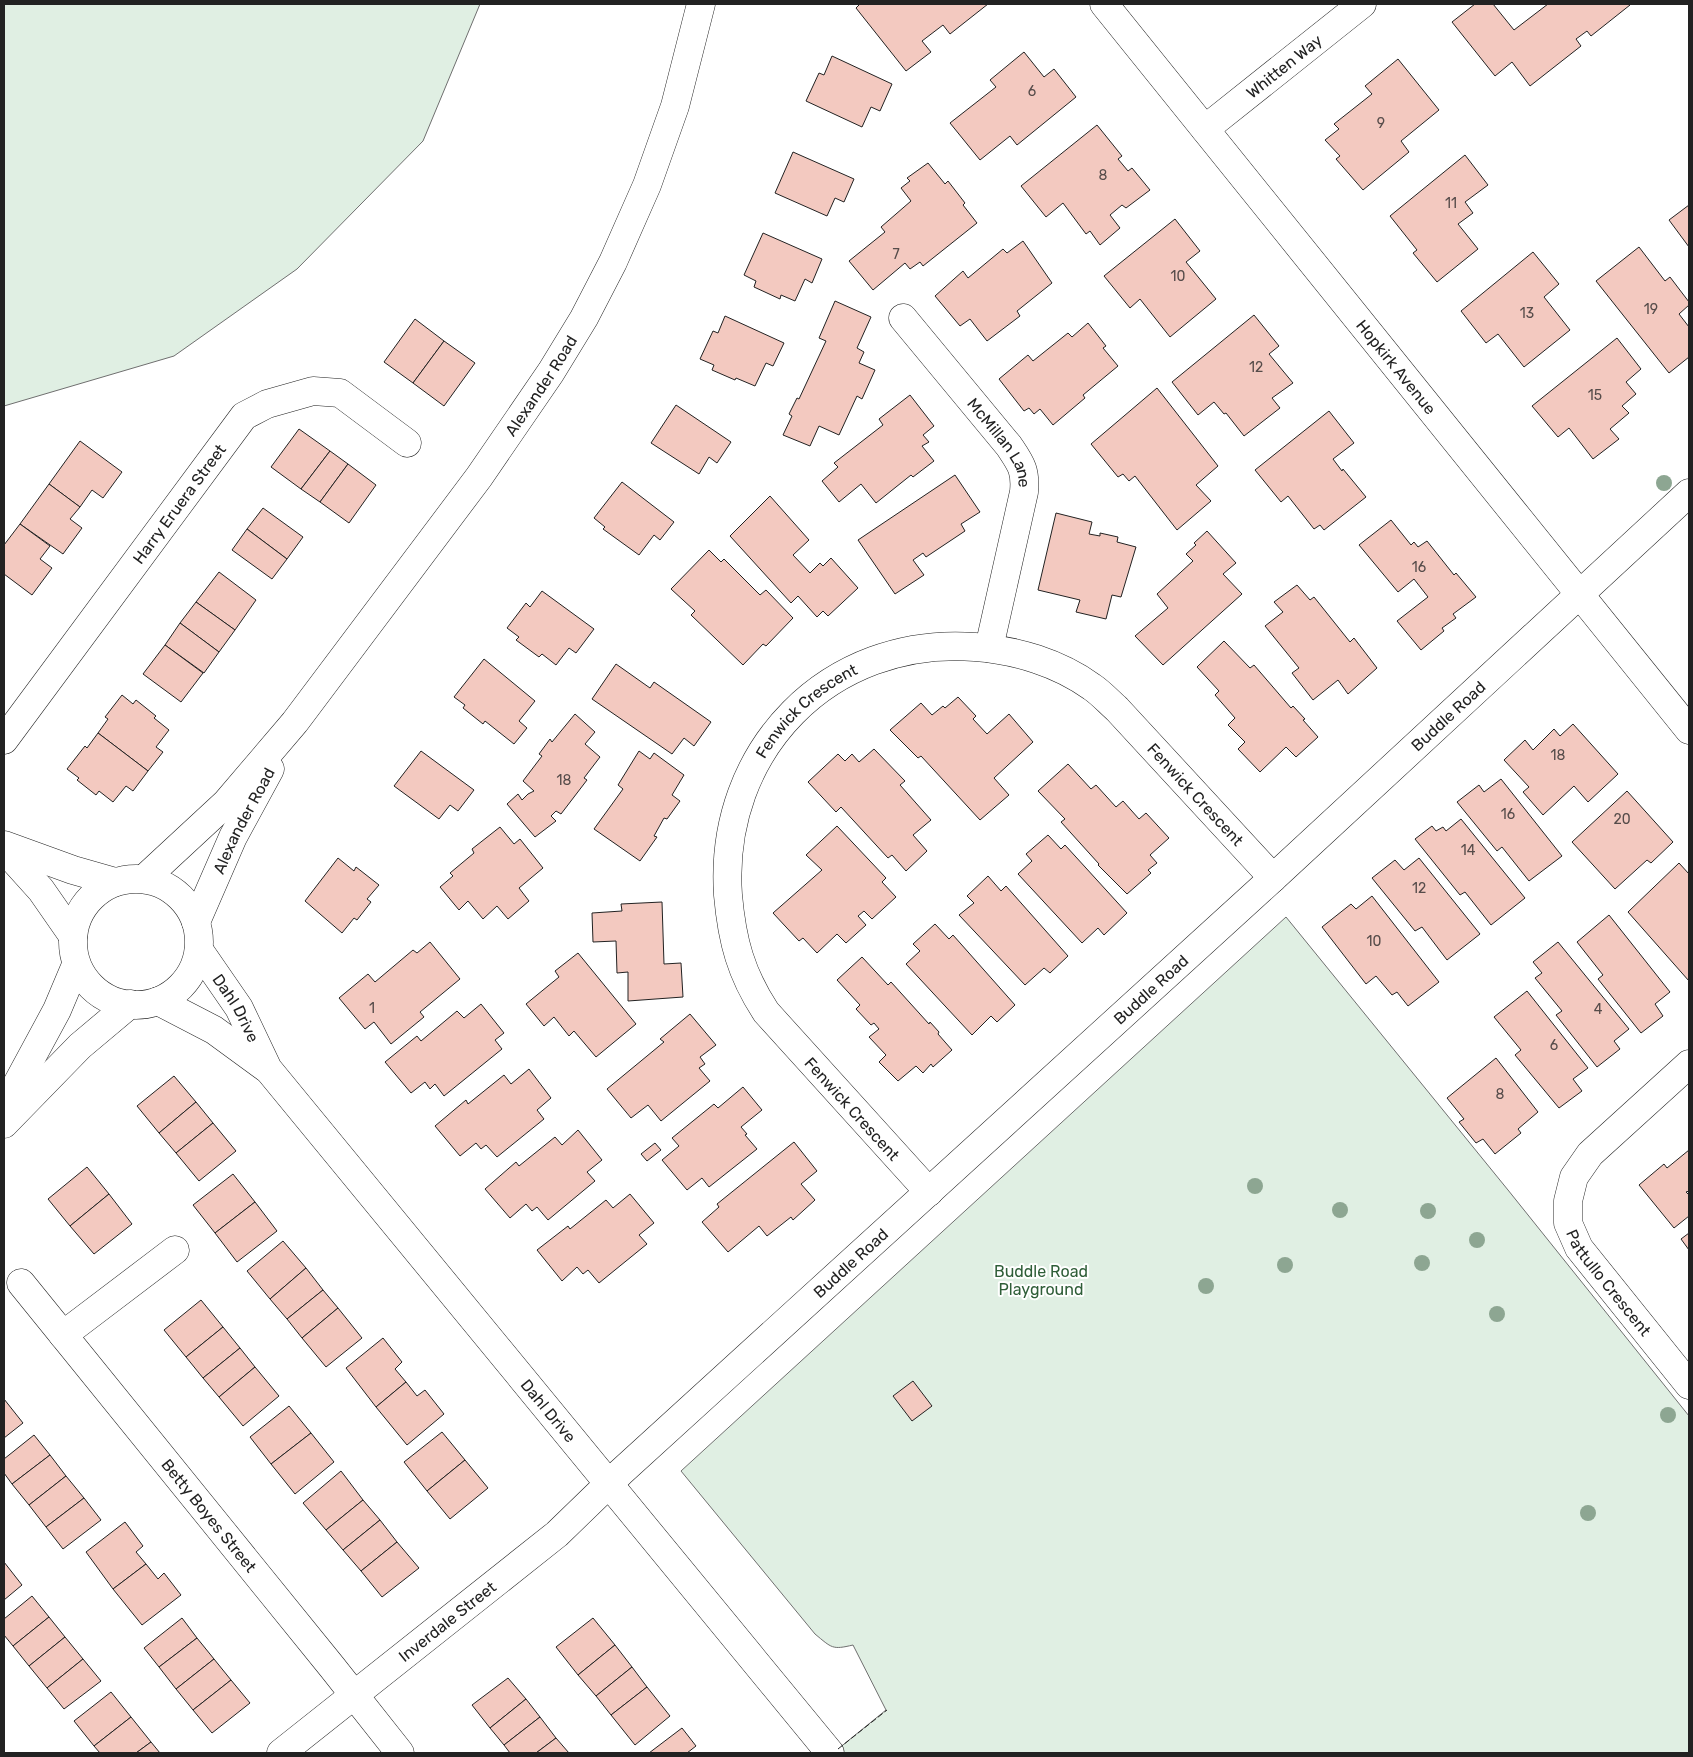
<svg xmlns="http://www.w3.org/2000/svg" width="1693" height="1757" font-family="Rubik,sans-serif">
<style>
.green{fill:#e0efe3;stroke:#6f6f6f}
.building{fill:#f3c9c0;stroke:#222}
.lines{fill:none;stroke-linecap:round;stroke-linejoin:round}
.street-casing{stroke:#222;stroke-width:29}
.secondary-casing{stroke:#222;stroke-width:29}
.street{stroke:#fff;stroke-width:28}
.secondary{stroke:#fff;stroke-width:28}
.fence{stroke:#222;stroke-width:1;stroke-dasharray:6 2.5;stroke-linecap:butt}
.tree{fill:#8da692}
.labels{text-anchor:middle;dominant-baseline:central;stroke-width:4;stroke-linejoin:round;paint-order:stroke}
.number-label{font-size:14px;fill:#564c4a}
.street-label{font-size:16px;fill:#222;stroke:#fff}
.park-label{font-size:16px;fill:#2f5e38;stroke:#fff}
</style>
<rect width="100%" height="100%" fill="#fff"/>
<!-- green -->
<g class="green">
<path d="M4,4h476l-57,137 -126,128 -123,87 -170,50z"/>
<path d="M1286,917l222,273 181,226v337h-856l53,-43 -33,-65c-21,5 -21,3 -38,-11l-134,-163z"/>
</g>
<!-- building -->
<g class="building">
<path d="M860,4h128l-38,30 -7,-9 -21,16 9,11 -25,19 -50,-63z"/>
<path d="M1475,4h18l21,26 34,-26h80l2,1 -39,31 -4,-5 -11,8 5,7 -51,40 -18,-24 -17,14 -43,-54z"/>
<path d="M1024,52l20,25 10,-8 22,28 -59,48 -7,-9 -30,24 -30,-37 46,-36 -6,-7z"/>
<path d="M832,56l60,28 -12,27 -9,-4 -9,20 -56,-26 13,-28 5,2z"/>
<path d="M1398,59l41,51 -38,31 8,11 -46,38 -27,-31 4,-3 -15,-16 14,-11 -5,-5 38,-30 -7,-8z"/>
<path d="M1097,125l25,31 -4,3 10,12 4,-3 18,22 -24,18 -4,-3 -12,10 10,13 -20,17 -10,-14 -4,3 -23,-31 -17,14 -25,-31z"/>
<path d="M793,152l61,27 -10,23 -9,-4 -8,18 -52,-23z"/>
<path d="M1465,155l23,30 -23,17 8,11 -15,11 20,25 -41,33 -24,-29 4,-3 -27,-34z"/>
<path d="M928,163l17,21 3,-3 17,22 -2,2 14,18 -54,43 -3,-4 -10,7 -5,-6 -32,27 -24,-29 36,-29 -4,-5 30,-26 -10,-13 9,-7 -3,-3z"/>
<path d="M1689,205v42l-20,-27z"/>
<path d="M1175,219l25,32 -14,11 30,37 -46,38 -30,-38 -10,9 -26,-32z"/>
<path d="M763,233l59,26 -10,24 -7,-4 -10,22 -14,-6 -1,4 -26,-12 2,-6 -12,-6z"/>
<path d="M1023,241l29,42 -35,28 3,5 -33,25 -17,-22 -10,7 -25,-30 28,-25 5,7 35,-29 4,4z"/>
<path d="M1639,247l26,34 5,-4 19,25v3l-10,9 10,13v30l-20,16 -73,-92z"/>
<path d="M1533,252l26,32 -15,13 26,33 -46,37 -26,-33 -12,9 -25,-32z"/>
<path d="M835,301l36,16 -14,31 7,4 -5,11 16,7 -13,29 -5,-3 -18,39 -20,-9 -9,20 -27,-11 9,-19 -3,-2 8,-16 2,1 27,-58 -7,-3z"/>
<path d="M1254,315l25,31 -10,8 24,29 -21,15 8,10 -36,28 -18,-23 -2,1 -10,-12 -16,13 -26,-33z"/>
<path d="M725,316l59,27 -11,23 -7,-3 -11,23 -19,-8 -1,2 -23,-10 2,-5 -14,-6 13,-28 5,2z"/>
<path d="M415,319l29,22 -31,42 -29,-21z"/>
<path d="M1088,323l18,23 -3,2 15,18 -35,29 2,3 -32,27 -13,-16 -6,5 -5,-6 -5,3 -25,-32 29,-24 5,6 35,-28 4,4z"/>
<path d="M1617,338l24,31 -15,13 10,12 -14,12 7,7 -19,16 9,10 -26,20 -24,-31 -11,9 -26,-31z"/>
<path d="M444,341l31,22 -31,43 -31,-23z"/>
<path d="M1157,388l61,78 -22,19 15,16 -34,29 -42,-54 -6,5 -6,-7 -5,3 -27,-33z"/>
<path d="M910,395l24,31 -11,9 6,7 -7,4 12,15 -21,16 -2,-2 -35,28 -15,-19 -22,18 -17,-21 16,-14 -4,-4 49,-38 -4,-6z"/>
<path d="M676,405l55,37 -14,21 -8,-6 -10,17 -48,-31z"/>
<path d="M1329,411l25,32 -21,16 9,12 1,-2 23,28 -42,33 -4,-5 -6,4 -26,-33 -7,6 -26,-32z"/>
<path d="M299,429l31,22 -29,38 -30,-22z"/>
<path d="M80,441l42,31 -19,26 -11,-8 -12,17 -31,-23z"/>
<path d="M330,451l18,13 -28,38 -19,-13z"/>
<path d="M348,464l28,21 -27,38 -29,-21z"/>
<path d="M955,475l25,37 -19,12 4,7 -39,26 -3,-4 -10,7 11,15 -29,19 -37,-54z"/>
<path d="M622,482l52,40 -14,18 -6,-5 -15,20 -36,-26 2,-2 -11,-9z"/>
<path d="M49,484l31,23 -10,12 12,9 -19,26 -43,-30z"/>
<path d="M770,496l39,44 -16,15 17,18 10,-10 3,3 8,-8 27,30 -30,28 -5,-5 -6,6 -19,-21 -7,7 -61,-67z"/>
<path d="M263,508l40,29 -16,22 -40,-30z"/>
<path d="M1056,513l36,9 -3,12 11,2v-3l18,4 -1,5 19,5 -15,50 -9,-2 -6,24 -30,-7 4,-12 -42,-10z"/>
<path d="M1391,520l20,25 3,-3 4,5 9,-6 27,34 2,-2 20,24 -23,17 3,4 -14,10 2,3 -23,19 -24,-29 31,-24 -14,-18 -16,13 -39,-47z"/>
<path d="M20,524l30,22 -10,13 12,9 -20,27 -28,-21v-29z"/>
<path d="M247,529l40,30 -15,20 -40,-29z"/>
<path d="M1207,531l29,32 -13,11 19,20 -79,71 -28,-29 33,-28 -11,-14 36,-33 -7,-7 10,-9 -2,-2z"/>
<path d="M709,550l12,12 3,-3 36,36 6,-5 27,28 -27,28 -3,-2 -20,21 -52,-50 4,-4 -24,-22z"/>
<path d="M219,572l37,28 -21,30 -39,-28z"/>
<path d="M1297,585l13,15 4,-3 36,45 4,-4 23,30 -29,26 -10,-14 -25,20 -21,-27 7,-5 -34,-42 18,-14 -9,-10z"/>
<path d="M542,591l52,38 -18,24 -7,-5 -13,17 -14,-11 -3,3 -23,-17 3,-3 -12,-9 19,-25 4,4z"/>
<path d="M196,602l39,28 -16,22 -39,-29z"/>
<path d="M180,623l39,29 -15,21 -39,-28z"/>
<path d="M1224,641l26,27 4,-3 37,43 2,-2 12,13 -2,1 15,17 -22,20 -10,-10 -26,25 -22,-23 7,-7 -17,-17 7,-7 -20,-23 4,-4 -22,-24z"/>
<path d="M165,645l38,28 -22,29 -38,-28z"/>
<path d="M484,659l51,42 -16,20 8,7 -13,16 -29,-23 -2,3 -20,-16 2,-3 -11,-8z"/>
<path d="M616,664l34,24 4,-6 57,40 -17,24 -10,-8 -12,16 -80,-55z"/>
<path d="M122,695l11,9 3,-4 20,16 -2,2 15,12 -13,17 7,5 -15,19 -50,-38 10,-14 -3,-2z"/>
<path d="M958,697l18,19 -3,3 14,15 22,-20 24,28 -39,36 15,17 -29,25 -59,-64 -3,2 -28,-28 31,-27 11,12 11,-9 2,2z"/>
<path d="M575,714l20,18 -10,12 15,13 -16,21 3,2 -26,34 -5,-3 -5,5 5,5 -21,16 -28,-33 11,-10 4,6 6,-6 6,-3 -11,-10 19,-25 -3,-2 11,-15 2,3z"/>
<path d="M1573,724l45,50 -30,28 -14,-16 -31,29 -20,-23 6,-5 -25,-27 21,-20 8,10 21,-21 6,7z"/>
<path d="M98,733l50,38 -15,20 -7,-5 -13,16 -14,-11 -3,4 -19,-15 2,-2 -12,-9 18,-23 2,2z"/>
<path d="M874,749l31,32 -5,4 31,35 -18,15 14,16 -21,20 -14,-16 -4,3 -47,-51 -5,5 -28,-30 30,-28 7,7 7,-7 7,8z"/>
<path d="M421,751l53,39 -16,21 -8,-6 -11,14 -45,-33z"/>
<path d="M639,751l11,8 4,-6 30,22 -12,20 8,6 -13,18 -3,-1 -10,18 3,1 -17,24 -46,-32 29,-40 -5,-4z"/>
<path d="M1068,764l23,25 5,-4 20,22 7,-6 16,18 7,-6 23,25 -19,17 7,8 -9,7 3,3 -24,21 -29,-29 1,-1 -38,-42 4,-3 -27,-28z"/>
<path d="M1501,779l61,77 -33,25 -27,-34 -5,4 -40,-49 22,-17 5,7z"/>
<path d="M1627,791l46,51 -22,21 -4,-3 -32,29 -43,-47z"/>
<path d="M1461,819l64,79 -34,27 -26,-33 -5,3 -45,-56 17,-13 4,5 7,-4 3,4z"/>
<path d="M837,826l49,52 -4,4 14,15 -24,22 -8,-8 -6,5 8,9 -20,18 -9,-9 -20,19 -14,-15 -4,3 -26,-28 49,-43 -16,-15z"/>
<path d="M500,827l14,17 6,-5 23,29 -24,20 10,13 -21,18 -11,-13 -14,13 -15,-18 -9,9 -19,-23 13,-11 -3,-3 24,-20 -2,-4z"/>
<path d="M1048,835l13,14 4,-4 62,68 -23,22 -6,-7 -16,15 -64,-69 14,-13 -6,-7z"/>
<path d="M338,858l16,13 2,-4 23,18 -12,14 4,3 -14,18 -3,-2 -12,15 -37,-32z"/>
<path d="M1419,858l61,76 -33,26 -25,-33 -7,4 -43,-53 23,-18 9,10z"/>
<path d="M1679,863l10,11v107l-61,-69z"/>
<path d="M988,876l13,15 5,-5 62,70 -18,17 -6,-5 -19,17 -66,-70 15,-12 -7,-7z"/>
<path d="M1372,896l67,86 -31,24 -11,-14 -5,3 -16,-19 -10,8 -44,-57 29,-23 5,5z"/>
<path d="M662,902l2,62 17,-1 2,34 -55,4v-29l-11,1 -1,-32 -23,1 -1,-29 30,-2 -1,-7z"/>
<path d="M1609,915l61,77 -15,12 8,12 -22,17 -43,-54 5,-4 -26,-33z"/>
<path d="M935,924l14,15 4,-4 62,70 -18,17 -6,-6 -19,19 -66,-71 14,-13 -7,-7z"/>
<path d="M430,942l30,37 -40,33 4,5 -33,27 -17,-22 -9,7 -26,-31 29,-24 7,8 38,-32 4,3z"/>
<path d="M1558,942l71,87 -15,12 6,8 -23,18 -41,-52 6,-4 -27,-33 7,-5 -9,-11z"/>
<path d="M578,953l58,71 -40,33 -22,-26 -5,5 -15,-19 -10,9 -18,-22 33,-27 -4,-6z"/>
<path d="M862,957l26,28 3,-3 38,42 1,-2 9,10 -1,2 14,16 -19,17 -2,-3 -8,9 -7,-7 -18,15 -19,-19 7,-7 -17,-18 10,-8 -5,-6 -3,2 -15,-16 4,-4 -23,-25z"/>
<path d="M1527,991l61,77 -15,11 9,12 -23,17 -44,-53 6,-5 -27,-33z"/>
<path d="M481,1004l23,29 -9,7 7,9 -58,47 -9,-12 -5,5 -5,-7 -14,11 -26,-31 32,-26 4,5 36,-30 7,7z"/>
<path d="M690,1014l26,31 -16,12 5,7 -6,4 11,13 -49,40 -13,-16 -17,13 -24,-29 57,-47 -4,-3z"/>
<path d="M1496,1058l42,54 -20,17 3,4 -26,21 -12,-15 -7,4 -17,-21 5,-3 -17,-21z"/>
<path d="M529,1069l22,29 -14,12 7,9 -47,38 -11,-12 -5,4 -5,-6 -16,13 -25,-30 31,-26 2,4 36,-29 7,9z"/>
<path d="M174,1076l22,26 -37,31 -22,-27z"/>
<path d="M743,1087l19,23 -21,17 6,7 -2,1 12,14 -48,38 -7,-9 -15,12 -25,-30 17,-14 -7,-8 42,-34 4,4z"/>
<path d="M196,1102l17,21 -37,30 -17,-20z"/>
<path d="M213,1123l23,28 -37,30 -23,-28z"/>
<path d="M578,1130l24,30 -15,12 8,9 -47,39 -11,-13 -5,4 -6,-7 -16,14 -25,-29 31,-27 3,4 36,-29 7,8z"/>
<path d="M794,1142l23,29 -16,13 14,16 -22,20 -2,-3 -24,19 -8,-10 -31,26 -26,-30 17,-15 -2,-3z"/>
<path d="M655,1143l6,7 -14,11 -6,-7z"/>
<path d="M1689,1150v41l-3,1 3,3v21l-15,12 -35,-43 25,-21 3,4z"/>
<path d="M87,1167l22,27 -39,32 -22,-27z"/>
<path d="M233,1174l22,28 -40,31 -22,-28z"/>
<path d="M109,1194l23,30 -38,30 -24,-28z"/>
<path d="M630,1194l24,29 -15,12 8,9 -48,39 -11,-13 -5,4 -6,-7 -15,14 -25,-31 31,-24 2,3 36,-29 7,8z"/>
<path d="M255,1202l22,29 -40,31 -22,-29z"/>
<path d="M1689,1233v17l-8,-11z"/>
<path d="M283,1241l23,27 -36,31 -23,-28z"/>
<path d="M306,1268l17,22 -36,29 -17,-20z"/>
<path d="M323,1290l15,18 -36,30 -15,-19z"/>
<path d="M201,1300l22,27 -37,30 -22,-27z"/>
<path d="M338,1308l24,30 -36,29 -24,-29z"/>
<path d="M223,1327l17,21 -37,30 -17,-21z"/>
<path d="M383,1338l19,24 -7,7 11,13 -30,25 -30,-39z"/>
<path d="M240,1348l15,19 -36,30 -16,-19z"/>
<path d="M255,1367l24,29 -36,30 -24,-29z"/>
<path d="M913,1381l19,25 -20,15 -19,-25z"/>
<path d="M406,1382l11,14 8,-6 19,24 -37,31 -31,-38z"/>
<path d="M4,1399l19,24 -19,15z"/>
<path d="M289,1406l22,27 -40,31 -21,-27z"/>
<path d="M442,1432l23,28 -38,31 -23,-29z"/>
<path d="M311,1433l23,29 -39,32 -24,-30z"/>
<path d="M34,1435l16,20 -38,29 -8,-11v-14z"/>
<path d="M50,1455l16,21 -37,29 -17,-21z"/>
<path d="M465,1460l23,28 -38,31 -23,-28z"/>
<path d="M341,1471l22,29 -37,30 -23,-27z"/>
<path d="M66,1476l18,22 -38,29 -17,-22z"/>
<path d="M84,1498l17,22 -38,29 -17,-22z"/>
<path d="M363,1500l17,20 -37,30 -17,-20z"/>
<path d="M380,1520l17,22 -36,29 -18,-21z"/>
<path d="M125,1522l18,24 -7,6 10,12 -33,25 -27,-37z"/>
<path d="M397,1542l22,26 -37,29 -21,-26z"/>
<path d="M4,1562l18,23 -18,15z"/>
<path d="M146,1564l12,15 6,-6 17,22 -39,30 -29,-36z"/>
<path d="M32,1596l17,21 -36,29 -9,-11v-16z"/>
<path d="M49,1617l16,20 -36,29 -16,-20z"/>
<path d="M182,1618l15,20 -38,29 -15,-19z"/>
<path d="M593,1618l22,27 -37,30 -22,-28z"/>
<path d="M65,1637l18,22 -36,29 -18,-22z"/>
<path d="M197,1638l17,21 -38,30 -17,-22z"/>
<path d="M615,1645l17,22 -36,29 -18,-21z"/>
<path d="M83,1659l18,22 -37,28 -17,-21z"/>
<path d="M214,1659l17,21 -38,30 -17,-21z"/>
<path d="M632,1667l15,20 -36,28 -15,-19z"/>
<path d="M508,1678l18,21 -36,29 -18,-23z"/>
<path d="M231,1680l19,23 -38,30 -19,-23z"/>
<path d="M647,1687l23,29 -35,29 -24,-30z"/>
<path d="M111,1692l20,25 -37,29 -20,-25z"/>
<path d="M526,1699l14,18 -36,28 -14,-17z"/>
<path d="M131,1717l20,25 -15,11h-36l-6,-7z"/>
<path d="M540,1717l16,21 -20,15h-26l-6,-8z"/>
<path d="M682,1728l14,18 -9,7h-38z"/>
<path d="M556,1738l13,15h-33z"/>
<path d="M151,1742l9,11h-24z"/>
</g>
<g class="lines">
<defs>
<g id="street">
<path id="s1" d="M1104,4l585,726"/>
<path id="s2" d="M1205,129l157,-125"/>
<path id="s3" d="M903,318l106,128c12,18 17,24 15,46l-35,156"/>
<path id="s4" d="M4,740l240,-324 23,-12 46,-13 27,2 67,50"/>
<path d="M4,845l69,25 42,12"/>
<path d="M4,849l37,41 32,46"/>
<path id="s5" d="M199,950l40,58 29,61 562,684"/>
<path d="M158,1001l56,29 52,38"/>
<path id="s6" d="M1689,1064l-99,90 -16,23 -6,24v22l11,25 110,137"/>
<path id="s7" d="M929,1192l-163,-180c-25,-38 -34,-71 -38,-117 -10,-145 101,-259 247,-248 41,3 84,16 117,40 9,6 17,15 25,22l156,169"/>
<path id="s8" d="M21,1283l311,384 68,86"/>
<path d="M63,1335l112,-85"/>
<path id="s9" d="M281,1753l276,-219 64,-62 652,-594 416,-385"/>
</g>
<g id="secondary">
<circle cx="136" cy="942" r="63"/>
<path id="s10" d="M144,879l82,-76 69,-81 184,-245 72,-105 33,-54 29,-56 34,-77 28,-79 26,-102"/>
<path id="s11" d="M196,922l37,-85 37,-68"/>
<path d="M4,1108l53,-98 19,-45"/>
<path d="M4,1124l76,-78 50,-42"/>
</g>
</defs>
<!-- street casing -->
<use href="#street" class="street-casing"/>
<!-- secondary casing -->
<use href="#secondary" class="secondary-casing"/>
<!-- street -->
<use href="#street" class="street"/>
<!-- secondary -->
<use href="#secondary" class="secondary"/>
<!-- fence -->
<path class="fence" d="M838,1749l49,-39"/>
</g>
<!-- trees -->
<g class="tree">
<circle cx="1664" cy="483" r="8"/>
<circle cx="1255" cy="1186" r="8"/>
<circle cx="1340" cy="1210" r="8"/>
<circle cx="1428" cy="1211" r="8"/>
<circle cx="1477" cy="1240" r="8"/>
<circle cx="1422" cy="1263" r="8"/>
<circle cx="1285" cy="1265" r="8"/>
<circle cx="1206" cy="1286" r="8"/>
<circle cx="1497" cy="1314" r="8"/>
<circle cx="1668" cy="1415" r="8"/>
<circle cx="1588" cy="1513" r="8"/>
</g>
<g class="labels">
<!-- number labels -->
<g class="number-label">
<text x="1032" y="91">6</text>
<text x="1381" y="123">9</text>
<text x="1103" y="175">8</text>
<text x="1451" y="203">11</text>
<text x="896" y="254">7</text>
<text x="1178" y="276">10</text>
<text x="1651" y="309">19</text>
<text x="1527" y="313">13</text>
<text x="1256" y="367">12</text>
<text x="1595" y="395">15</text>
<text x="1419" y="567">16</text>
<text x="1558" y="755">18</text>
<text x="564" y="780">18</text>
<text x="1508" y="814">16</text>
<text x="1622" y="819">20</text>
<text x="1468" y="850">14</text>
<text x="1419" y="888">12</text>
<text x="1374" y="941">10</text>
<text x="372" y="1008">1</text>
<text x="1598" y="1009">4</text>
<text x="1554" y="1045">6</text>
<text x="1500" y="1094">8</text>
</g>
<!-- street labels -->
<g class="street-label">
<text stroke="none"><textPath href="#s2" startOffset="101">Whitten Way</textPath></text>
<text stroke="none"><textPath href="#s1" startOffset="466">Hopkirk Avenue</textPath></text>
<text stroke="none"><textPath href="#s10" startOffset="635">Alexander Road</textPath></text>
<text stroke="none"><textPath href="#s3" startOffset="159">McMillan Lane</textPath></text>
<text stroke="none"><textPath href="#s4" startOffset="294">Harry Eruera Street</textPath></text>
<text stroke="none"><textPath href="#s7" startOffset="578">Fenwick Crescent</textPath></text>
<text stroke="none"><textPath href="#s9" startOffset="1562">Buddle Road</textPath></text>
<text stroke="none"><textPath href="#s7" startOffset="1041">Fenwick Crescent</textPath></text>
<text stroke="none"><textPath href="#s11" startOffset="112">Alexander Road</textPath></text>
<text stroke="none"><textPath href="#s9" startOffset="1158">Buddle Road</textPath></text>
<text stroke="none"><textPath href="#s5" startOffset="69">Dahl Drive</textPath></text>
<text transform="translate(852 1109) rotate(48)">Fenwick Crescent</text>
<text stroke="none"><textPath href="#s9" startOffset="752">Buddle Road</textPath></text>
<text stroke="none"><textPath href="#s6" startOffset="281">Pattullo Crescent</textPath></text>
<text stroke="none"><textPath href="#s5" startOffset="580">Dahl Drive</textPath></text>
<text stroke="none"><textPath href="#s8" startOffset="299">Betty Boyes Street</textPath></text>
<text stroke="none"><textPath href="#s9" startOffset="212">Inverdale Street</textPath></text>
</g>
<!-- park labels -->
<g class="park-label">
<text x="1041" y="1271">Buddle Road<tspan x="1041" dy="18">Playground</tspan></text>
</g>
</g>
<!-- border -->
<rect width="1693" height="1757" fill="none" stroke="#222222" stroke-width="10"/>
</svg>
